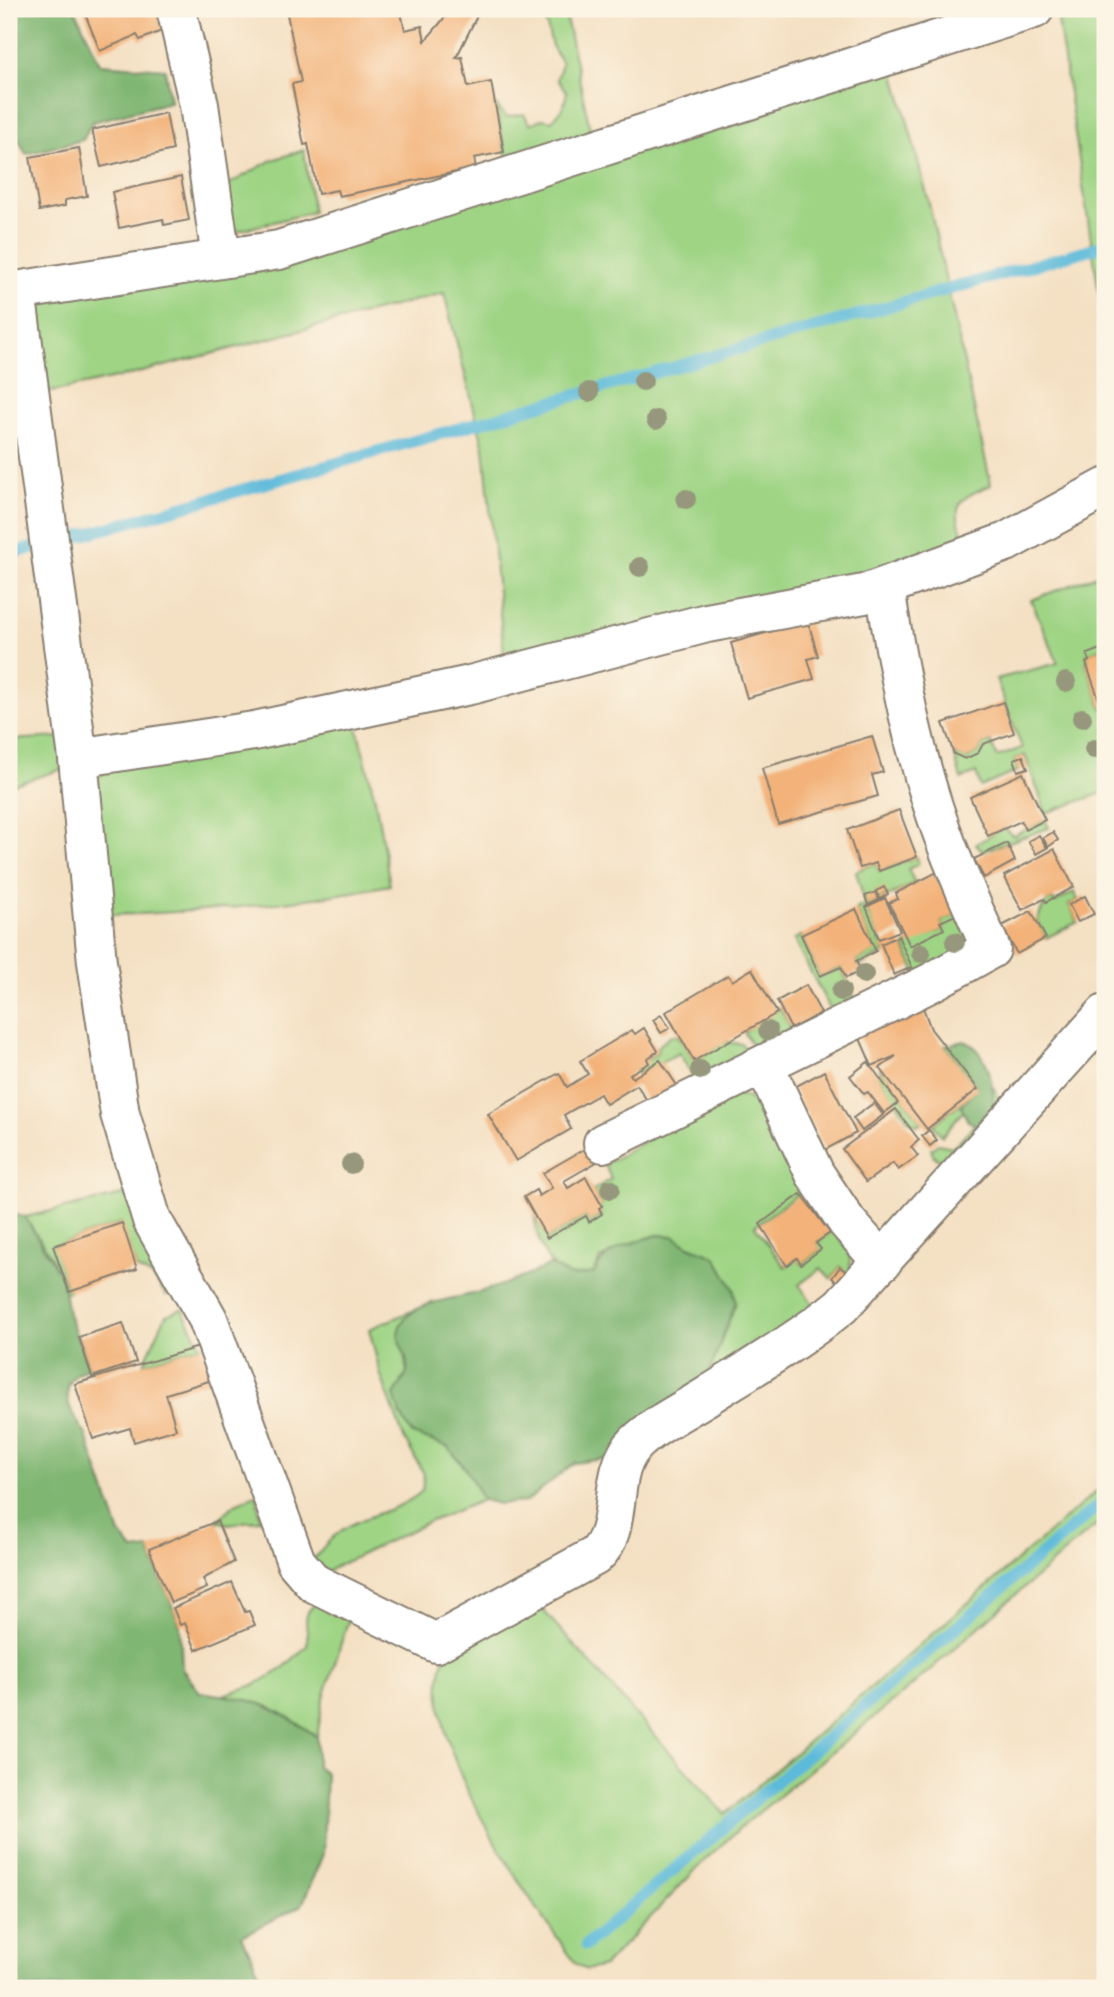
<svg xmlns="http://www.w3.org/2000/svg" width="1114" height="1997" font-family="Delius,sans-serif">
<style>
.green{fill:#9fd485;stroke:#5e7850;stroke-width:2}
.forest{fill:#7fb672;stroke:#4e6947;stroke-width:2}
.lines{fill:none;stroke-linecap:round;stroke-linejoin:round}
.stream{stroke:#5cbada;stroke-width:12}
.building{fill:#f3b279}
.minor-casing{stroke:#887e70;stroke-width:42}
.minor{stroke:#fff;stroke-width:38}
.tree{fill:#96977c}
</style>
<rect width="100%" height="100%" fill="#fcf5e5"/>
<filter id="ink" filterUnits="userSpaceOnUse"><feTurbulence type="fractalNoise" baseFrequency=".0143" numOctaves="2"/><feDisplacementMap in="SourceGraphic" scale="14" xChannelSelector="R" yChannelSelector="G"/><feConvolveMatrix kernelMatrix="1 2 1 2 8 2 1 2 1" color-interpolation-filters="sRGB"/></filter>
<filter id="wash" filterUnits="userSpaceOnUse"><feTurbulence type="fractalNoise" baseFrequency=".00686" numOctaves="4" result="noise"/><feDisplacementMap in="SourceGraphic" scale="28" xChannelSelector="R" yChannelSelector="G"/><feGaussianBlur stdDeviation="1.57" result="paint"/><feColorMatrix in="noise" values="0 0 0 0 0 0 0 0 0 0 0 0 0 0 0 0 0 1.4 0 .05"/><feComposite in="paint" operator="in"/></filter>
<g filter="url(#wash)">
<rect width="100%" height="100%" fill="#f4e0c3"/>
<!-- green -->
<g class="green">
<path d="M543,9h25l-3,4 27,125 -85,20 -12,-54 11,13 18,-3 6,10 12,-5 10,2 11,-13 4,-16 -10,-13 5,-16 -10,-17z"/>
<path d="M1082,12h23v321l-47,-313z"/>
<path d="M894,70l34,129 63,286c-42,17 -37,23 -24,64l-462,116 -21,-217 -40,-155 -310,81 -92,20 -13,-89z"/>
<path d="M304,150l9,62 -79,20 -12,-44 50,-28z"/>
<path d="M1105,572v75l-18,7 2,7 -3,2 16,45 3,-1v85l-59,21 -21,-58 -11,4 4,12 -37,16 -5,-14 -15,6 -7,-25 12,5 12,-6 5,-9 8,-2 6,15 25,-9 -26,-69 62,-16 -27,-63z"/>
<path d="M356,723l19,76 15,86c-95,19 -191,28 -287,30l-6,-138 16,-8z"/>
<path d="M60,737l3,32 -54,17v-46z"/>
<path d="M1045,820l4,8 -66,23 -7,-7 28,-16 9,8z"/>
<path d="M917,857l2,7 -11,5 7,14 -49,24 19,46 -26,13 -3,-5 20,-10 -20,-42 9,-5 -9,-33 20,-8 3,8z"/>
<path d="M1074,892l4,8 -9,5 9,17 -32,16 -9,-16c3,-10 6,-18 15,-23l3,3z"/>
<path d="M959,913l14,16 -9,23 -48,21 -11,-24 1,-4 38,-16 -4,-7z"/>
<path d="M801,935l19,41 21,-9 14,31 -25,11 -36,-69z"/>
<path d="M780,1008l11,21 -32,21 -6,-3 -9,-15z"/>
<path d="M672,1035l7,1 15,25 31,-19 17,2 5,8 -52,28 -16,-27 -41,21 -3,-4 23,-18 -2,-4z"/>
<path d="M880,1068l42,55 -5,2 -9,-5 -29,-43z"/>
<path d="M994,1088l11,26 -54,57 -18,-16 -2,-6 7,-5 15,3 22,-23 -7,-3 -5,-10 -21,25 -9,-11 45,-36z"/>
<path d="M736,1093l28,12 39,85 -48,36 30,41 12,-9 5,6 18,-14 -4,-7 18,-13 16,23v22l-10,-8 -9,12 -10,-11 -22,17 20,27 -113,69 30,-79 -3,-14 -18,-32 -26,-10 -16,-10 -16,-1 -57,24 -6,14c-7,1 -17,4 -23,3 -26,-6 -34,-38 -37,-60l14,22 38,-22 3,6 13,-7 -3,-7 3,-3 -9,-15 18,-11 -6,-14 86,-52z"/>
<path d="M127,1194l44,85 -5,16 -13,-18 -16,-8 -16,-46 -67,23 15,46 -4,1 -12,-33 -28,-43z"/>
<path d="M433,1302l-26,15 -3,31 3,25 -6,8 33,60 14,6 18,22 17,31 -59,24 -101,49 -12,-10c9,-12 18,-24 31,-33 25,-17 57,-18 80,-39l2,-17 -20,-36 -23,-62 -12,-47z"/>
<path d="M182,1309l19,37 -57,17 22,-48z"/>
<path d="M1105,1484v33l-197,172 -169,140 -34,31 -101,106 -17,4 -11,-6c-47,-66 -170,-233 -128,-314l85,-51 192,215z"/>
<path d="M257,1494l3,26 -32,4 -11,-3 18,-17z"/>
<path d="M318,1603l33,8 -28,90 -6,36c-35,-26 -50,-35 -94,-42l31,-10 27,-15 26,-24c3,-16 -9,-33 11,-43z"/>
</g>
<!-- forest -->
<g class="forest">
<path d="M9,9h66l25,55 65,5 5,33 -78,20 -9,18 -57,14 -12,-24h-5z"/>
<path d="M964,1041c28,10 31,52 28,77l-15,7 -9,-4 -7,-15 16,-17 -33,-43z"/>
<path d="M9,1213l16,4 37,61 6,36 21,53c-34,14 -22,42 -4,66l35,101 14,17 15,-2 31,76 2,44 18,23c57,8 70,11 117,45v30l9,7 -3,80 -21,51 -60,31 18,39v13h-251z"/>
<path d="M657,1235l16,1 16,10 26,10 18,32 3,14 -30,79 -94,77 -38,5 -48,39 -28,2 -15,-4 -17,-31 -18,-22 -36,-13 -12,-20 -6,-19c4,-7 11,-16 13,-24 3,-15 -12,-28 -8,-42 8,-28 58,-30 81,-37 23,-7 49,-16 70,-27l21,11 23,-3c13,-27 37,-29 63,-38z"/>
</g>
<g class="lines">
<!-- stream -->
<g class="stream">
<path d="M69,539l1036,-294"/>
<path d="M9,554l26,-7"/>
<path d="M586,1945l519,-445"/>
</g>
</g>
<g id="blocks">
<!-- building -->
<g class="building">
<path d="M83,9h73l8,21 -24,10 -3,-5 -37,16z"/>
<path d="M286,9h114l5,21 17,-4 3,15 27,-32h18l8,5 -22,44 6,-1 6,30 23,-5 13,70 -30,6 2,10 -137,28 -2,-6 -19,4 -10,-50 -4,1 -12,-61 9,-2z"/>
<path d="M933,9h14l3,9 -13,2z"/>
<path d="M166,113l7,37 -72,17 -9,-37z"/>
<path d="M79,148l8,48 -22,4v6l-26,5 -9,-54z"/>
<path d="M181,177l8,43 -25,5 -1,-6 -44,9 -7,-36z"/>
<path d="M808,621l10,35 -10,3 6,20 -67,19 -16,-55z"/>
<path d="M1105,647v60l-3,1 -16,-45 3,-2 -2,-7z"/>
<path d="M1003,702l11,31 -31,11 -5,9 -13,6 -11,-5 -11,-31z"/>
<path d="M872,736l11,36 -11,3 6,21 -100,28 -16,-56z"/>
<path d="M1023,756l5,12 -10,3 -4,-12z"/>
<path d="M1023,773l22,47 -20,10 -4,-9 -33,15 -18,-39z"/>
<path d="M899,810l18,47 -38,14 -3,-8 -16,5 -13,-38z"/>
<path d="M1053,832l5,8 -10,7 -5,-9z"/>
<path d="M1039,835l8,13 -11,6 -8,-13z"/>
<path d="M1007,843l8,18 -31,17 -10,-19z"/>
<path d="M1054,849l20,38 -28,15 -2,-3 -22,11 -18,-34z"/>
<path d="M939,871l21,42 -20,9 4,7 -34,17 -21,-43 9,-4 -2,-6z"/>
<path d="M884,887l4,7 -8,5 -4,-8z"/>
<path d="M876,892l3,8 -11,5 -3,-9z"/>
<path d="M1085,896l9,18 -16,8 -9,-17z"/>
<path d="M885,898l15,33 -21,8 -13,-32z"/>
<path d="M856,909l20,42 -20,10 5,10 -15,7 -5,-11 -21,9 -19,-41z"/>
<path d="M1031,911l15,27 -29,16 -15,-28z"/>
<path d="M898,936l14,31 -18,8 -13,-31z"/>
<path d="M752,969l25,44 -83,48 -28,-49 62,-37 4,6z"/>
<path d="M806,985l15,28 -30,16 -14,-28z"/>
<path d="M922,1005l9,24 47,60 -51,40 -47,-61 16,-12 -24,10 -14,-32z"/>
<path d="M661,1015l9,13 -9,5 -8,-13z"/>
<path d="M644,1028l14,23 -11,8 2,4 -19,11 3,4 27,-18 18,27 -28,18 -13,-20 -31,19 -6,-10 -36,21 7,14 -55,32 -28,-47 71,-41 8,14 21,-13 -8,-13 52,-31 3,4z"/>
<path d="M868,1062l30,41 -14,10 -16,-21 -4,2 -14,-18z"/>
<path d="M824,1071l32,62 -31,17 -32,-62z"/>
<path d="M874,1103l9,12 -21,16 -9,-13z"/>
<path d="M896,1109l23,31 -8,7 7,9 -20,14 -5,-7 -27,19 -24,-33z"/>
<path d="M929,1130l8,10 -7,6 -8,-10z"/>
<path d="M593,1144l9,15 -38,22 4,7 18,-11 16,29 -3,2 3,6 -13,8 -3,-6 -39,22 -23,-41 12,-7 3,6 13,-8 -9,-15z"/>
<path d="M801,1194l29,39 -14,10 5,6 -20,15 -4,-6 -10,8 -27,-42z"/>
<path d="M122,1223l15,46 -68,23 -16,-46z"/>
<path d="M840,1267l10,8 -8,10 -10,-7z"/>
<path d="M123,1323l13,39 -44,15 -13,-40z"/>
<path d="M202,1346l10,34 -46,14 10,35 -42,13 -4,-14 -37,11 -18,-55z"/>
<path d="M217,1521l17,41 -31,17 4,9 -36,15 -22,-54z"/>
<path d="M232,1582l13,30 4,-1 6,14 -59,25 -11,-27 -5,2 -7,-17z"/>
</g>
</g>
</g>
<g filter="url(#ink)">
<use href="#blocks" fill-opacity="0" stroke="#887e70" stroke-width="2"/>
<g class="lines">
<defs>
<g id="minor">
<path d="M176,9l23,96 22,153"/>
<path d="M16,291l62,467 19,204 23,152 32,106 56,99 88,243 18,21 122,60 159,-87c31,-28 10,-83 41,-113 20,-19 47,-32 71,-47 46,-29 92,-56 134,-90l264,-292"/>
<path d="M9,292l270,-42 755,-241"/>
<path d="M78,758l176,-27 216,-46 237,-62 157,-29 142,-52 99,-54"/>
<path d="M764,1065l51,109 32,48 35,40"/>
<path d="M603,1143l327,-160 61,-34c-14,-32 -29,-65 -42,-98 -33,-84 -50,-174 -64,-263"/>
</g>
</defs>
<!-- minor casing -->
<use href="#minor" class="minor-casing"/>
<!-- minor -->
<use href="#minor" class="minor"/>
</g>
<!-- trees -->
<g class="tree">
<circle cx="643" cy="381" r="10"/>
<circle cx="589" cy="392" r="10"/>
<circle cx="656" cy="420" r="10"/>
<circle cx="686" cy="499" r="10"/>
<circle cx="640" cy="567" r="10"/>
<circle cx="1066" cy="682" r="10"/>
<circle cx="1082" cy="718" r="10"/>
<circle cx="1094" cy="749" r="10"/>
<circle cx="955" cy="942" r="10"/>
<circle cx="921" cy="953" r="10"/>
<circle cx="864" cy="974" r="10"/>
<circle cx="841" cy="991" r="10"/>
<circle cx="768" cy="1031" r="10"/>
<circle cx="700" cy="1070" r="10"/>
<circle cx="351" cy="1164" r="10"/>
<circle cx="610" cy="1189" r="10"/>
</g>
</g>
<!-- margin -->
<rect width="1114" height="1997" fill="none" stroke="#fcf5e5" stroke-width="35"/>
</svg>
